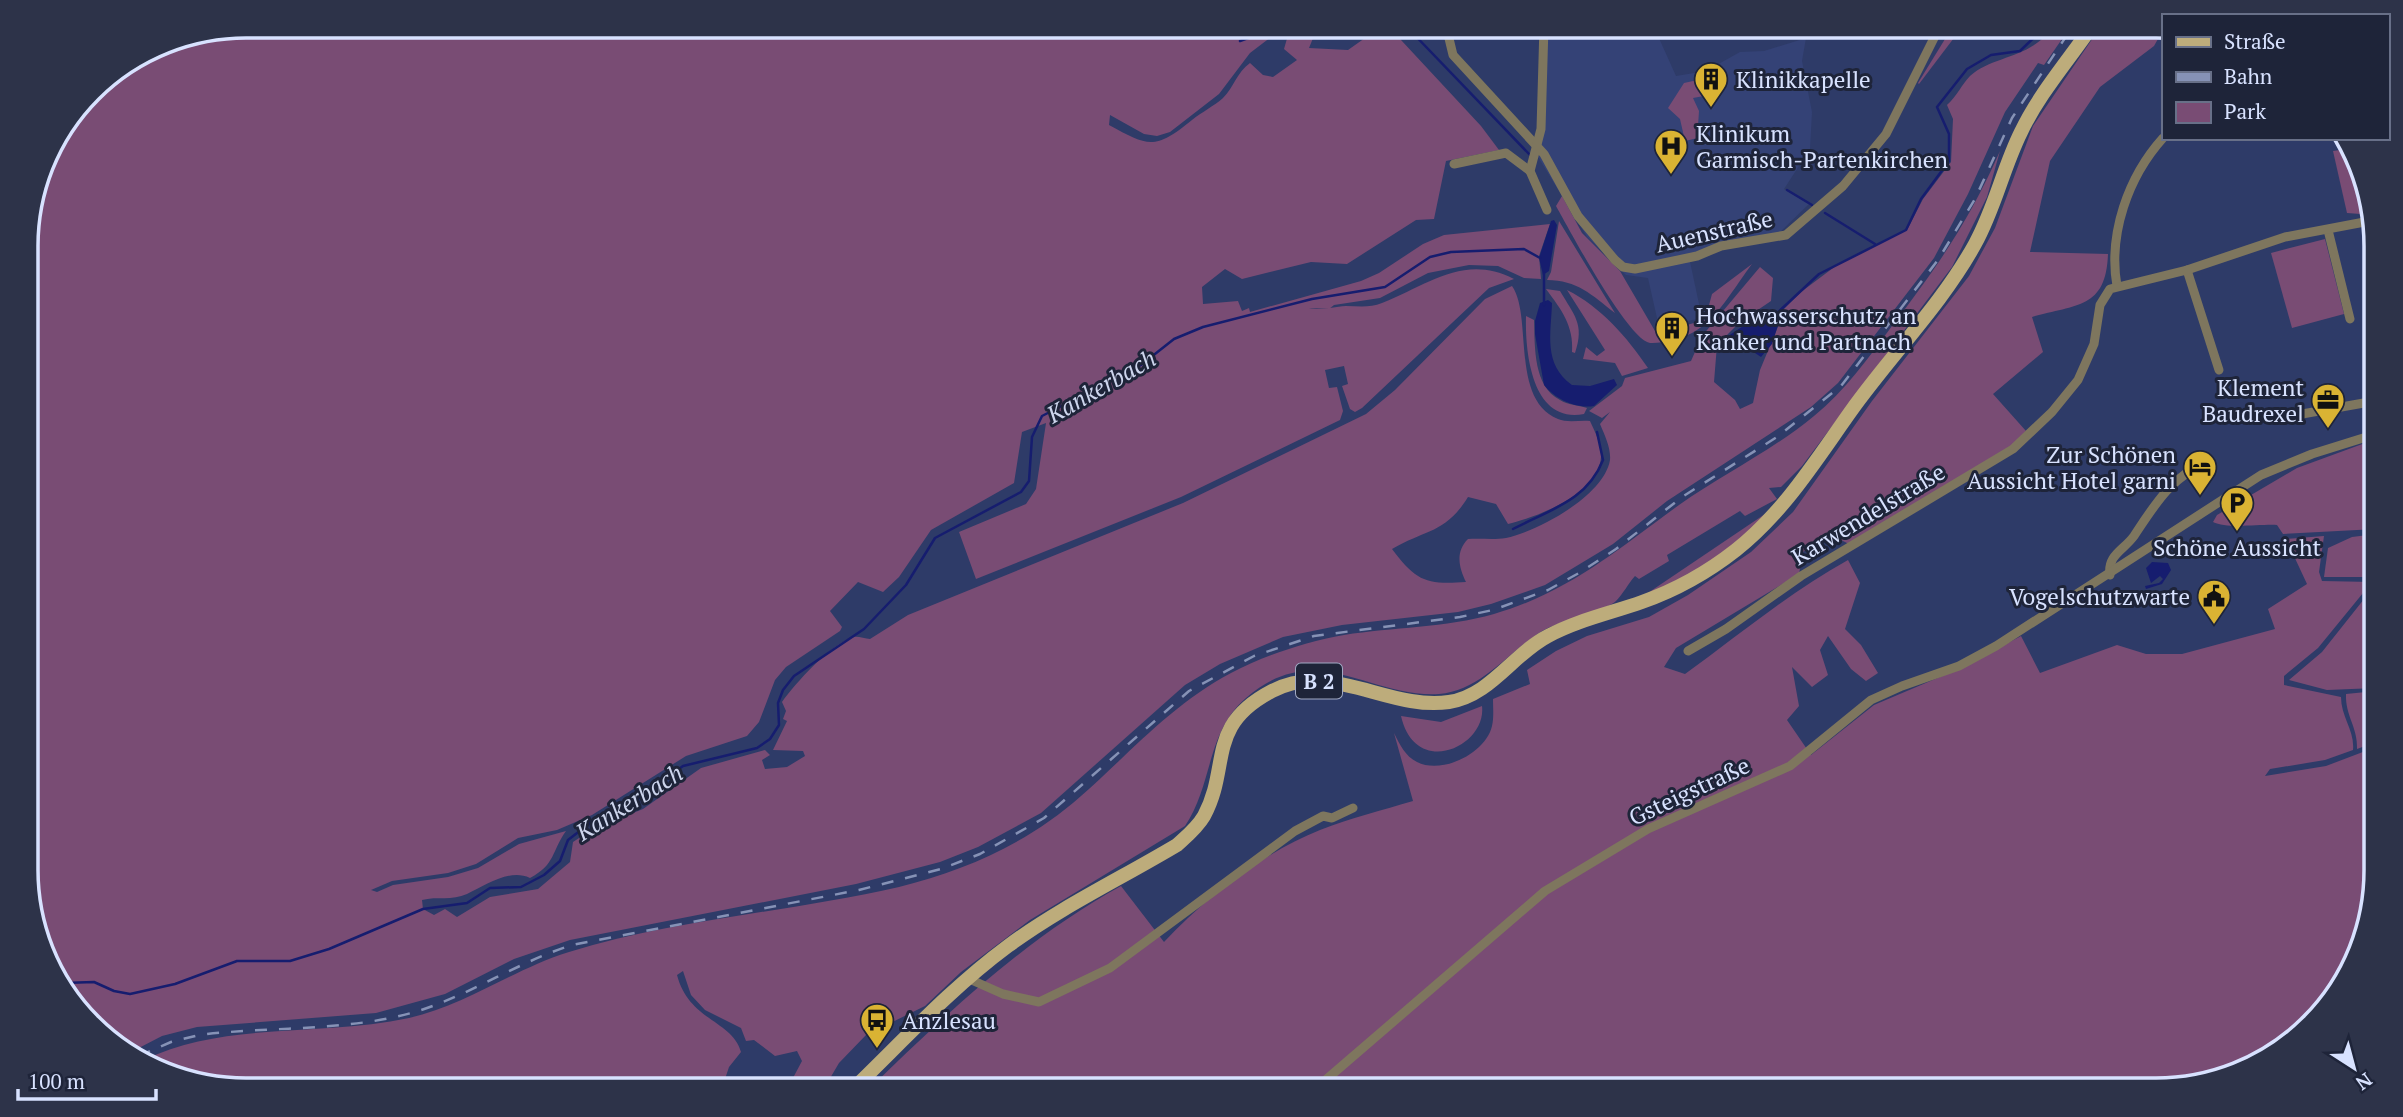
<svg xmlns="http://www.w3.org/2000/svg" width="2403" height="1117" font-family="'PT Serif',serif">
<style>
.built{fill:#344276}
.green{fill:#794c74}
.water{fill:#161d6f}
.lines{fill:none;stroke-linecap:round;stroke-linejoin:round}
.stream{stroke:#161d6f;stroke-width:2.5}
.minor{stroke:#7e765e;stroke-width:9}
.primary{stroke:#bdac7b;stroke-width:14}
.rail{stroke:#8692b6;stroke-width:2.5;stroke-dasharray:12 12;stroke-linecap:butt}
.labels{text-anchor:middle;dominant-baseline:central;stroke-width:6;stroke-linejoin:round;paint-order:stroke}
.shield{fill:#1e2439;stroke:#a0a9c4;stroke-width:2}
.shield-label{font-size:21px;font-weight:bold;fill:#d8e2ff}
.poi-label{font-size:23px;fill:#d8e2ff;stroke:#1e2439;text-anchor:start}
.street-label{font-size:23px;fill:#d8e2ff;stroke:#1e2439}
.water-label{font-size:24px;font-style:italic;fill:#cdd5ed;stroke:#1e2439}
.rim{fill:none;stroke:#d8e2ff;stroke-width:3.5}
</style>
<rect width="100%" height="100%" fill="#2e3b68"/>
<!-- built -->
<path class="built" d="M1544,26h100l14,10 18,40 30,-5 34,-19 24,-1 42,-13 -4,23 10,51 -2,37 -26,40 25,15 -33,32 -87,21 13,61 -43,9 -11,-49 -22,-3 -39,-38 -55,-90 9,-18z"/>
<!-- green -->
<g class="green">
<path d="M247,26h1031l2,4 -30,23 -31,41 -49,38 -13,4 -13,-2 -34,-19 -1,10c40,22 46,25 83,-5 10,-8 22,-14 31,-22 11,-11 14,-26 27,-35l13,12 10,2 24,-17 -13,-11 4,-14 8,-9h22l-9,22 39,2 34,-24h6l93,100 18,24 -53,11 -12,58 -18,1 -69,44 -36,-2 -69,17 -17,-10 -23,18 1,17 35,-3 4,10 7,-3 1,4 111,-31 18,-8 44,-29 21,-9 106,-11 -11,32 2,23 -17,-1 -26,-12 -29,-1 -41,8 -48,25 -46,7 -5,4 -20,-1c13,3 23,-1 37,-2 12,0 24,2 36,-3 46,-18 82,-50 132,-24l-25,9 -127,120 -7,4 -5,-3 -8,-23 6,-2 -4,-18 -19,4 4,18 8,-1 6,24 -3,9 -159,77 -205,82 -17,-47 67,-28 10,-15 10,-66 -24,9 -8,51 -83,47 -32,47 -16,15 -25,-10 -28,29 12,16 -2,4 -54,36 -11,13 -16,42 -12,14 -61,20 -94,59 -35,15 -39,8 -42,26 -28,9 -56,8 -21,9 6,2 16,-7 55,-8 30,-9 41,-24 47,-13c-15,21 -10,33 -36,47 -21,-10 -45,8 -63,16 -15,7 -30,2 -45,6l1,9 11,6 11,-6 12,8 33,-20 48,-8 32,-27 3,-20 18,-12 52,-21 58,-41 64,-18 5,5 -8,5 3,9 22,-2 18,-11 -2,-5 -30,-1 14,-29 -4,-2 3,-8 -4,-9c13,-18 49,-59 72,-65 4,-1 11,2 16,2l38,-24 275,-112 183,-89 29,-24 90,-91 27,-13c21,30 -2,114 46,133 9,4 22,1 32,2 5,11 12,24 11,36 -2,37 -64,60 -93,67l-12,-20 -28,-7c-23,37 -42,32 -76,52 24,32 34,36 74,33 -7,-14 -11,-30 2,-43 13,-1 25,1 38,-1 32,-7 98,-42 104,-78 1,-12 -5,-24 -10,-36l10,-12 -8,6 -13,-7 33,-25 3,-8 66,-17 11,-25 58,-69 13,11 -2,23 -31,21 -23,23 -3,37 21,18 5,9 13,-6 7,-33 22,-53 -2,-4 21,-21 36,-27 70,-35 16,-31 28,-37 2,-43 -6,-14c10,-9 15,-21 23,-29 18,-16 45,-18 64,-31 17,-11 16,-19 37,-19l-27,39 -6,-2 -33,49 -37,82 -34,64 -96,125 -27,24 -144,94 -54,43 -68,41 -54,19 -33,8 -116,13 -59,12 -63,27 -35,21 -144,128 -63,34 -38,15 -84,22 -286,56 -56,19 -69,35 -69,19 -179,14 -35,9 -29,15 -61,-47 -44,-104 -1,-668 22,-83 52,-68 62,-38z"/>
<path d="M1953,26h10l-44,58 -1,-1z"/>
<path d="M2101,26h55l7,4 -9,16 -54,41 -50,74 -20,91 78,2c-2,55 -31,50 -76,63l11,35 -50,42 33,37 -15,15 -162,98 -20,-10 -26,18 -4,22 -123,74 -12,19 21,7c54,-39 105,-82 163,-114l12,23 -15,46 16,16 17,28 -12,8 -15,-12 -23,-33 -8,14 8,25 -16,12 -20,-20 7,39 -12,14 24,35 63,-50 87,-37 60,-32 19,37 77,-28 29,9h36l93,-25 -7,-20 39,-25 -21,-45 38,-3 -5,36 3,9 50,1 -54,66 -34,28v9l57,12c0,20 14,34 12,53l-28,10 -55,9 -5,7 61,-10 50,-19 1,124 -17,84 -29,50 -52,48 -109,37 -1303,1c79,-77 158,-152 254,-205l43,56c43,-46 97,-88 156,-112 30,-12 63,-20 93,-29l-19,-68c6,12 11,23 23,29 25,13 69,-9 75,-36 2,-8 1,-19 1,-27l37,-15 -3,-14 29,-19 31,-15 62,-19 39,-22 63,-43 42,-40 79,-111 97,-125 26,-48 38,-102z"/>
<path d="M1702,79l7,16 -16,3 6,13 -1,15 11,-1v3l-9,3 2,6 -17,4 -5,-22 -12,-11 16,-25z"/>
<path d="M2347,149l27,66 -27,-2 -14,-62z"/>
<path d="M2000,151l-13,46 -35,70 -150,199 -21,21 -12,1 8,11 -32,17 -5,-5 -73,44 2,6 -30,18 -4,-3c-7,8 -12,18 -19,25 -11,10 -57,20 -74,30 -34,21 -61,60 -103,63 -71,4 -123,-57 -193,4 -40,34 -33,87 -61,128l-155,94 -69,52 -36,34 -59,29 -27,28 -10,17 -1,11h-42l16,-30 -5,-10 -22,5 -21,-16 -8,1 -5,-13 -36,-18 -14,-15 -8,-24 -6,4c12,46 55,45 64,77l-12,15 -8,24h-474l-85,-17 -18,-14c79,-39 179,-23 265,-42 57,-13 105,-49 160,-66 107,-33 221,-40 330,-65 68,-17 129,-44 182,-91 49,-43 91,-92 150,-123 35,-18 74,-31 113,-38 49,-8 101,-7 150,-21 75,-22 123,-64 185,-109 44,-31 94,-55 135,-89 31,-25 55,-59 78,-90 46,-60 77,-105 108,-175z"/>
<path d="M1562,196l20,37 38,38 35,60 9,-1 3,9 6,-1 -1,-9 33,-9 7,-26 40,-30c-17,22 -35,56 -60,69 -10,5 -31,11 -42,10 -22,-3 -81,-114 -94,-137z"/>
<path d="M1559,221l56,92c-23,-18 -38,-33 -68,-33l4,-8z"/>
<path d="M2325,239l19,75 -52,14 -21,-75z"/>
<path d="M1546,289l14,2c14,24 25,33 15,62l-3,-1c2,-26 -11,-43 -26,-63z"/>
<path d="M1567,290c34,17 60,47 81,78l-26,8 -7,-13 -32,-4 3,-12 11,9 8,-6z"/>
<path d="M1526,316l8,4c1,27 -1,66 26,80 8,5 18,5 27,8l-3,6c-52,10 -59,-61 -58,-98z"/>
<path d="M2376,439v90l-93,5 -6,-9c-17,-1 -51,4 -64,-3l4,-7 80,-47z"/>
<path d="M1765,514l2,2 -59,49 -72,36z"/>
<path d="M2376,534v43h-52l4,-29 24,-11z"/>
<path d="M2376,584v104l-49,2 -38,-10 33,-28z"/>
<path d="M2376,691v51l-19,7c1,-22 -12,-33 -11,-55z"/>
<path d="M1482,706c5,41 -67,73 -81,10l40,6z"/>
</g>
<!-- water -->
<g class="water">
<path d="M1554,220l3,5 -8,46 -6,4 -4,-17 12,-37z"/>
<path d="M1548,300l4,3c-1,31 -9,61 20,82l18,1 24,-7 3,6 -23,21c-18,3 -39,-7 -50,-21l-9,-51v-13l5,-18z"/>
<path d="M1766,311l-4,12 19,-7 -9,28 -11,13 -24,-16 -16,4 -2,-3z"/>
<path d="M2152,562l16,1 3,7 -9,14 -16,5 -1,-3 14,-3 4,-4 -3,-3 -9,7 -5,-15z"/>
</g>
<g class="lines">
<!-- stream -->
<g class="stream">
<path d="M1406,26l124,129"/>
<path d="M1240,41l39,-14"/>
<path d="M1787,190l25,15"/>
<path d="M1825,213l50,31"/>
<path d="M1544,305v-32"/>
<path d="M1759,323l14,-6 46,-43 87,-44 15,-31 28,-38v-27l-12,-27 30,-38 24,-14 29,-4 26,-25"/>
<path d="M1513,529c36,-19 74,-28 90,-69l-6,-28"/>
<path d="M63,983l31,-1 20,9 16,3 45,-10 62,-23h53l39,-12 94,-40 44,-6 23,-15 31,-1 23,-12 16,-14 8,-21 22,-17 31,-12 62,-45 74,-18 13,-9 9,-14 -1,-22 5,-13 11,-14 70,-47 42,-44 29,-47 86,-46 8,-11 3,-44 10,-21 99,-51 33,-26 29,-12 109,-28 73,-12 45,-30 21,-5 73,-3 16,9"/>
</g>
<!-- minor -->
<g class="minor">
<path d="M1280,26l1,4"/>
<path d="M1446,26l7,29 91,99 34,62 37,44 8,7 12,2 62,-13 24,-10 65,-11 57,-49 43,-52 54,-108"/>
<path d="M1544,26l-3,103 -11,42 17,39"/>
<path d="M1454,164l52,-11 24,18"/>
<path d="M2328,230l22,89"/>
<path d="M2187,270l32,100"/>
<path d="M2117,286c-9,-52 11,-109 46,-148"/>
<path d="M2280,418l95,-17"/>
<path d="M2110,575c-3,-20 14,-25 24,-39 21,-32 38,-60 76,-76"/>
<path d="M1688,651l38,-22 75,-53 212,-127 39,-37 26,-32 16,-36 6,-39 10,-16 77,-19 98,-33 90,-17"/>
<path d="M967,978l36,16 36,8 71,-34 185,-137 28,-15 9,2 21,-10"/>
<path d="M1314,1090l231,-199 103,-62 142,-63 81,-66 31,-14 57,-20 37,-20 265,-171 51,-21 64,-20"/>
</g>
<!-- primary -->
<path class="primary" d="M851,1091c52,-50 99,-102 157,-145 53,-39 112,-67 169,-101 10,-9 20,-17 27,-29 27,-50 1,-90 68,-125 58,-31 117,20 177,11 41,-6 64,-48 99,-66 30,-16 63,-23 94,-34 34,-12 66,-30 94,-52 48,-38 80,-90 115,-139 40,-56 91,-107 124,-167 20,-36 28,-76 46,-112 18,-38 47,-71 71,-106"/>
<!-- rail -->
<path class="rail" d="M139,1056l32,-14 28,-7c72,-9 150,-3 219,-24 54,-17 100,-49 154,-66l287,-55 82,-21 39,-15 64,-36 145,-127 65,-35 60,-20 146,-19 33,-7 55,-20 31,-17 37,-24 66,-52 95,-60 64,-51 97,-126 37,-61 37,-81 61,-92"/>
</g>
<!-- icons -->
<defs>
<symbol id="building-pin" viewBox="-11 -11 22 30"><path d="M0 17L-7.5 6A9.5 9.5 0 1 1 7.5 6Z" fill="#dab333" stroke="#1e2439"/><path d="M-4-6H4V6H1V3H-1V6H-4ZM-2.5-4.3h1.7v1.8h-1.7ZM.8-4.3h1.7v1.8H.8ZM-2.5-1h1.7V.8h-1.7ZM.8-1h1.7V.8H.8Z" fill="#111"/></symbol>
<symbol id="hospital-pin" viewBox="-11 -11 22 30"><path d="M0 17L-7.5 6A9.5 9.5 0 1 1 7.5 6Z" fill="#dab333" stroke="#1e2439"/><path d="M-5-5h3v3.5h4V-5h3V5h-3V1.5h-4V5h-3Z" fill="#111"/></symbol>
<symbol id="office-pin" viewBox="-11 -11 22 30"><path d="M0 17L-7.5 6A9.5 9.5 0 1 1 7.5 6Z" fill="#dab333" stroke="#1e2439"/><path d="M-6-3h4V-5.5h4V-3h4V5H-6ZM-1-4.5V-3h2v-1.5ZM-6 0V1H6V0Z" fill="#111"/></symbol>
<symbol id="hotel-pin" viewBox="-11 -11 22 30"><path d="M0 17L-7.5 6A9.5 9.5 0 1 1 7.5 6Z" fill="#dab333" stroke="#1e2439"/><path d="M-6-4.5h1.5V1H6V5H4.5V3h-9V5H-6ZM-4 0a1.8 1.8 0 1 1 3.6 0ZM.5 0V-2.5h3Q6-2.5 6 0Z" fill="#111"/></symbol>
<symbol id="parking-pin" viewBox="-11 -11 22 30"><path d="M0 17L-7.5 6A9.5 9.5 0 1 1 7.5 6Z" fill="#dab333" stroke="#1e2439"/><path d="M-3.5-5.5H1a3.5 3.5 0 0 1 0 7H-1V5.5H-3.5ZM-1-3.4V-.6H.8a1.4 1.4 0 0 0 0-2.8Z" fill="#111"/></symbol>
<symbol id="civic-pin" viewBox="-11 -11 22 30"><path d="M0 17L-7.5 6A9.5 9.5 0 1 1 7.5 6Z" fill="#dab333" stroke="#1e2439"/><path d="M-.6-6.5H3V-4.5H.6V-3L4-1V1h2V6H-6V1h2V-1L-.6-3ZM-1.2 2.5V6h2.4V2.5Z" fill="#111"/></symbol>
<symbol id="bus-pin" viewBox="-11 -11 22 30"><path d="M0 17L-7.5 6A9.5 9.5 0 1 1 7.5 6Z" fill="#dab333" stroke="#1e2439"/><path d="M-5-6H5V4H4V6H2V4H-2V6H-4V4H-5ZM-3.5-4V0h7V-4ZM-3.5 1.2v1.5H-2V1.2ZM2 1.2v1.5H3.5V1.2Z" fill="#111"/></symbol>
</defs>
<g fill-rule="evenodd">
<use href="#building-pin" x="1692" y="60" width="38" height="52"/>
<use href="#hospital-pin" x="1652" y="127" width="38" height="52"/>
<use href="#building-pin" x="1653" y="309" width="38" height="52"/>
<use href="#office-pin" x="2309" y="381" width="38" height="52"/>
<use href="#hotel-pin" x="2181" y="448" width="38" height="52"/>
<use href="#parking-pin" x="2218" y="484" width="38" height="52"/>
<use href="#civic-pin" x="2195" y="577" width="38" height="52"/>
<use href="#bus-pin" x="858" y="1001" width="38" height="52"/>
</g>
<g class="labels">
<!-- shield labels -->
<rect class="shield" x="1296" y="663.5" width="46" height="35" rx="5"/>
<g class="shield-label">
<text x="1319" y="681">B 2</text>
</g>
<!-- poi labels -->
<g class="poi-label">
<text x="1736" y="79">Klinikkapelle</text>
<text x="1696" y="133">Klinikum<tspan x="1696" dy="26">Garmisch-Partenkirchen</tspan></text>
<text x="1696" y="315">Hochwasserschutz an<tspan x="1696" dy="26">Kanker und Partnach</tspan></text>
<text x="2304" y="387" text-anchor="end">Klement<tspan x="2304" dy="26">Baudrexel</tspan></text>
<text x="2176" y="454" text-anchor="end">Zur Schönen<tspan x="2176" dy="26">Aussicht Hotel garni</tspan></text>
<text x="2237" y="547" text-anchor="middle">Schöne Aussicht</text>
<text x="2190" y="596" text-anchor="end">Vogelschutzwarte</text>
<text x="902" y="1020">Anzlesau</text>
</g>
<!-- street labels -->
<g class="street-label">
<text transform="translate(1714 231) rotate(-13)">Auenstraße</text>
<text transform="translate(1868 514) rotate(-31)">Karwendelstraße</text>
<text transform="translate(1689 791) rotate(-25)">Gsteigstraße</text>
</g>
<!-- water labels -->
<g class="water-label">
<text transform="translate(1101 386) rotate(-30)">Kankerbach</text>
<text transform="translate(629 802) rotate(-32)">Kankerbach</text>
</g>
</g>
<!-- crop -->
<path d="M0 0H2403V1117H0ZM246 38H2156A208 208 0 0 1 2364 246V870A208 208 0 0 1 2156 1078H246A208 208 0 0 1 38 870V246A208 208 0 0 1 246 38Z" fill="#2d3349" fill-rule="evenodd"/>
<path class="rim" d="M246 38H2156A208 208 0 0 1 2364 246V870A208 208 0 0 1 2156 1078H246A208 208 0 0 1 38 870V246A208 208 0 0 1 246 38Z"/>
<!-- legend -->
<rect x="2162" y="14" width="228" height="126" fill="#1e2439" stroke="#687088" stroke-width="2"/>
<rect x="2176" y="37" width="35" height="10" fill="#bdac7b" stroke="#687088" stroke-width="2"/>
<text x="2224" y="49" font-size="21" fill="#d8e2ff">Straße</text>
<rect x="2176" y="72" width="35" height="10" fill="#8692b6" stroke="#687088" stroke-width="2"/>
<text x="2224" y="84" font-size="21" fill="#d8e2ff">Bahn</text>
<rect x="2176" y="102" width="35" height="21" fill="#794c74" stroke="#687088" stroke-width="2"/>
<text x="2224" y="119" font-size="21" fill="#d8e2ff">Park</text>
<!-- north arrow -->
<g transform="translate(2354 1068) rotate(144)" stroke="#1e2439" stroke-width="5" paint-order="stroke">
<path d="M0-5L12 26L0 18L-12 26Z" fill="#d8e2ff"/>
<text y="-10" font-size="19" font-weight="bold" text-anchor="middle" fill="#d8e2ff">N</text>
</g>
<!-- scale -->
<path d="M18 1089v10h138v-10" fill="none" stroke="#d8e2ff" stroke-width="3.5"/>
<text x="28" y="1089" font-size="21" fill="#d8e2ff" stroke="#1e2439" stroke-width="5" paint-order="stroke">100 m</text>
</svg>
